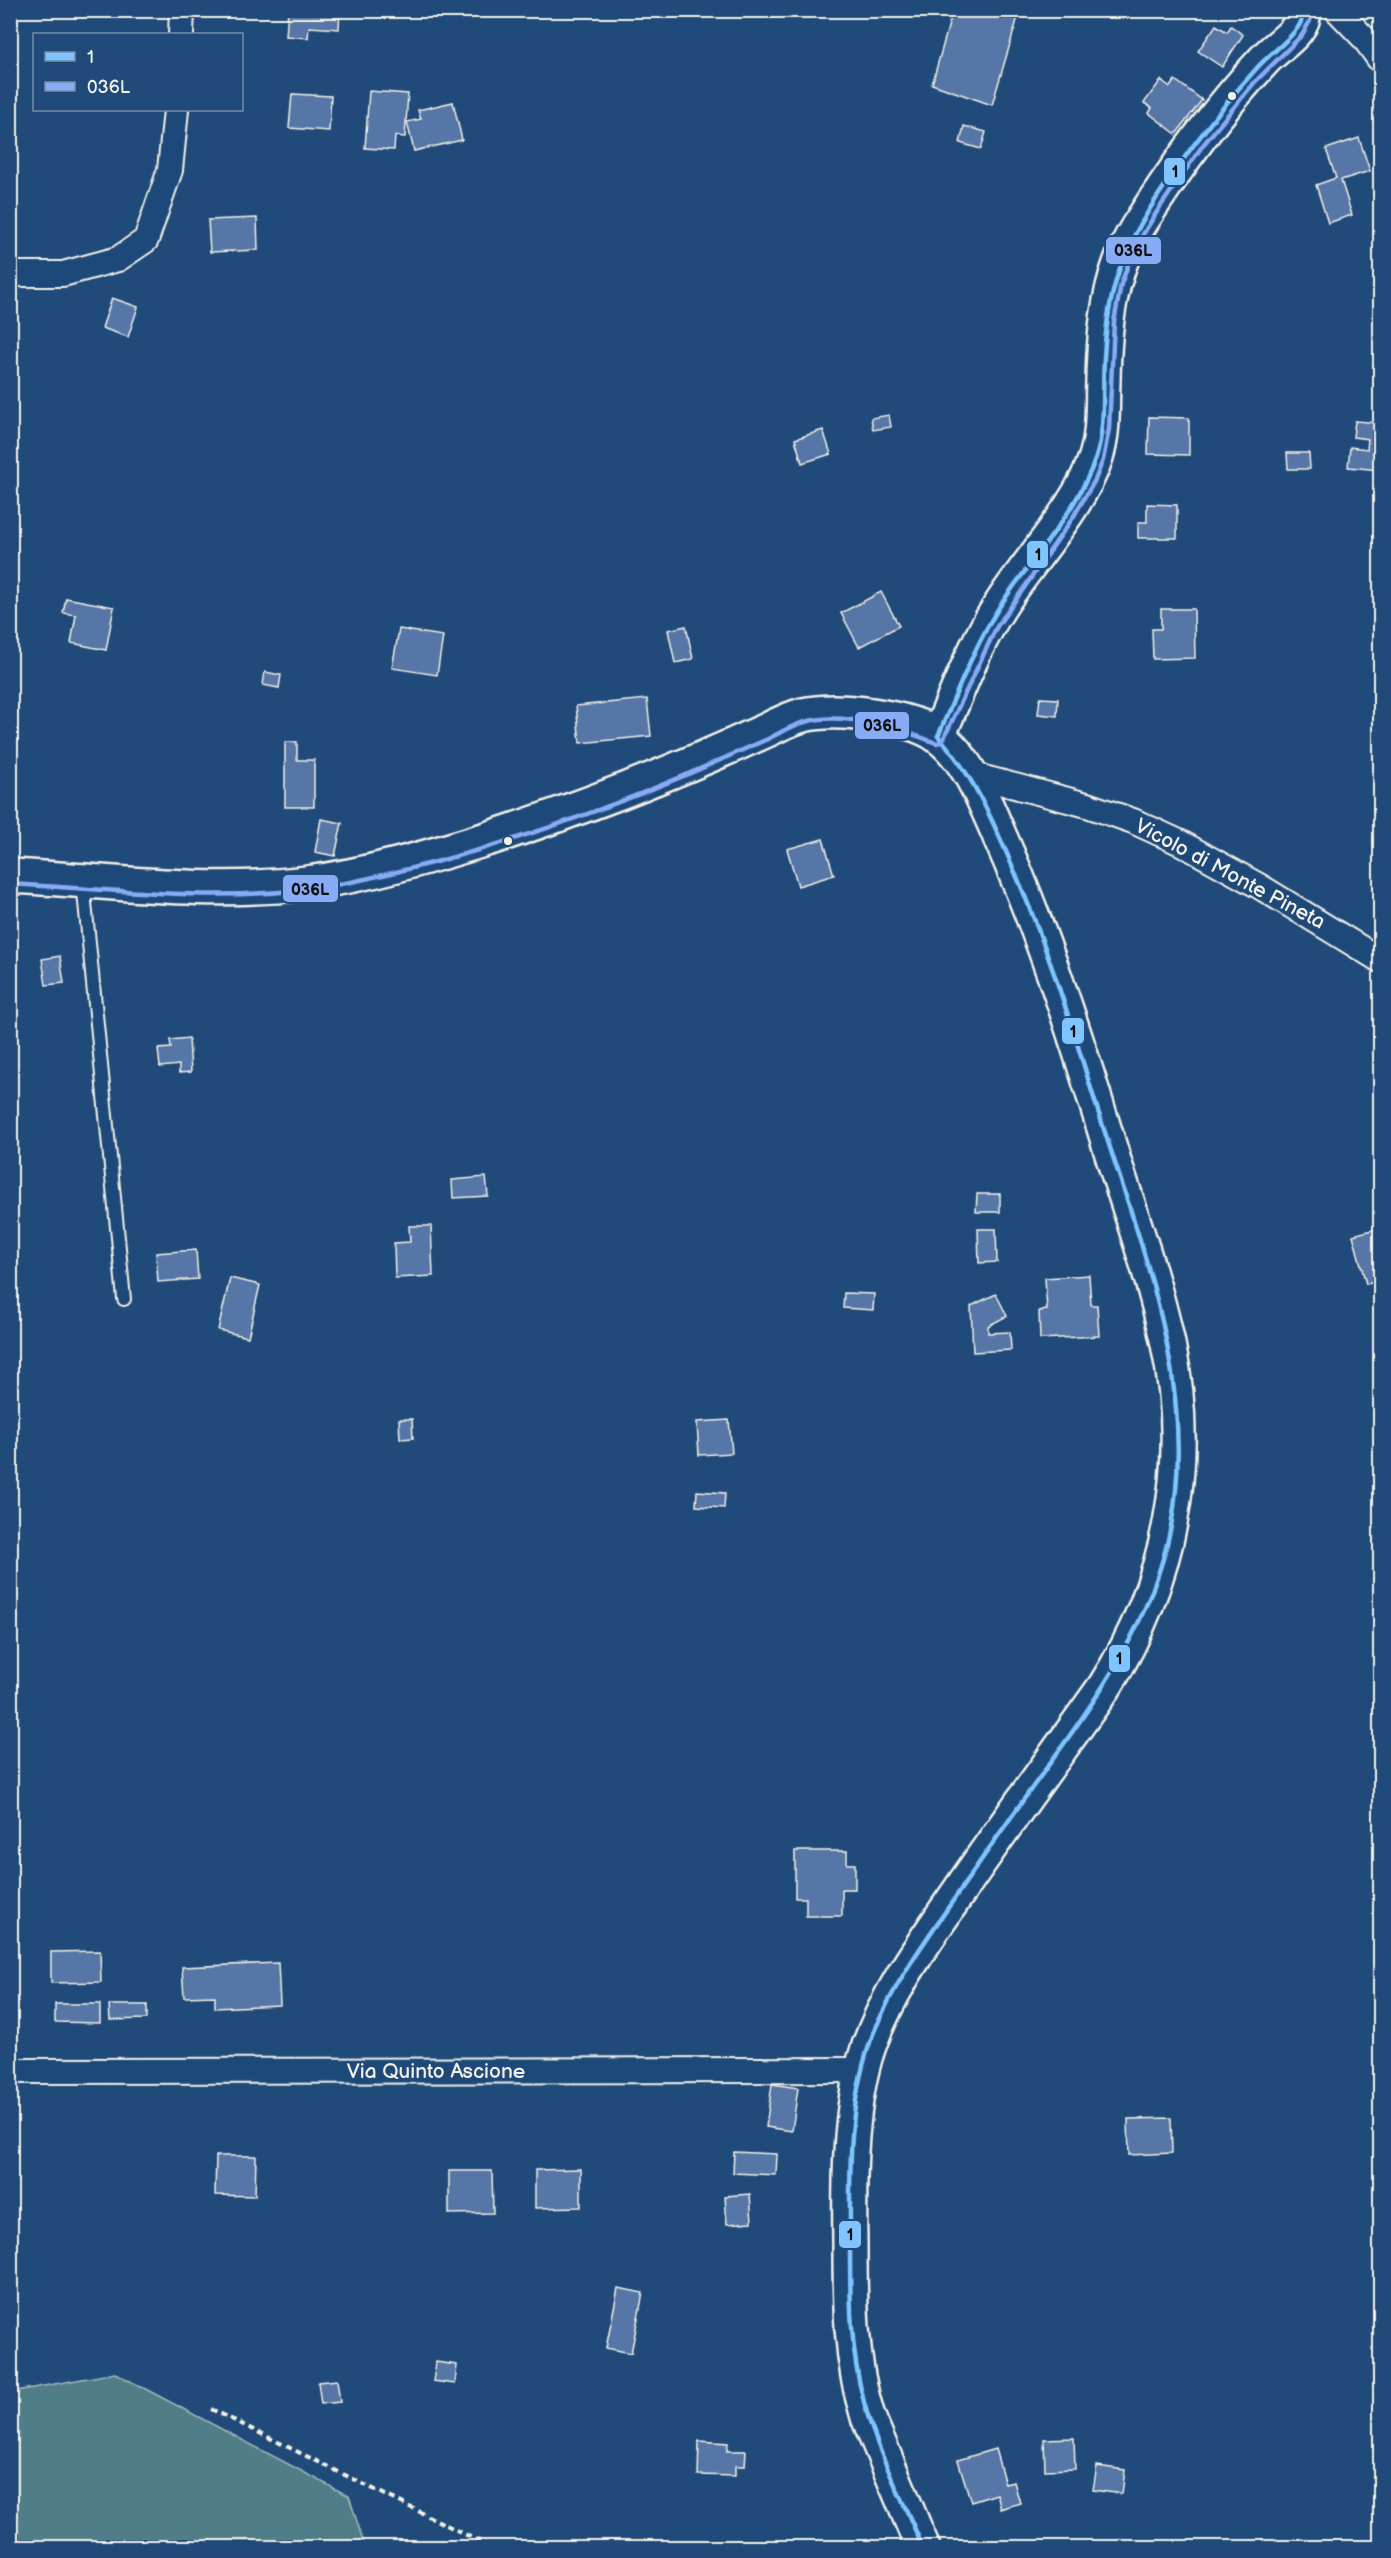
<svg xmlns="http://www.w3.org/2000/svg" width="1391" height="2558" font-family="'Balsamiq Sans',sans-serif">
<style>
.green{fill:#4f7e88;stroke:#a2b8b8;stroke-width:1.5}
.building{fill:#5576a6;stroke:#f4f1e8;stroke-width:1.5}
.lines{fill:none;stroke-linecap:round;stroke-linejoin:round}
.lane-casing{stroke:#f4f1e8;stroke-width:16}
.street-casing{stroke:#f4f1e8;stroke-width:28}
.secondary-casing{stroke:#f4f1e8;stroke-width:38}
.path{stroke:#f4f1e8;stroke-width:4;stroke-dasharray:6 4.5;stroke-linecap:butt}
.lane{stroke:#1f4a7a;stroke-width:12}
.street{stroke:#1f4a7a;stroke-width:24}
.secondary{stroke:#1f4a7a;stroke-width:33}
.bus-1-casing{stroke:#1f4a7a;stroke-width:9}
.bus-2-casing{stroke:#1f4a7a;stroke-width:9}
.bus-1{stroke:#80c4ff;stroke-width:4.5}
.bus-2{stroke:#88abf6;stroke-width:4.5}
.bus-dot{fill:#f4f1e8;stroke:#1f4a7a;stroke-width:2}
.labels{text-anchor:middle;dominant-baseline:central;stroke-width:4.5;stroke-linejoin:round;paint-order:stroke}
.street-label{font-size:21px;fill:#f4f1e8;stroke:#1f4a7a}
.line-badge{stroke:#1f4a7a;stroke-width:2}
.pale-badge-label{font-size:16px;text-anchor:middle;font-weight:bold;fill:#111}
</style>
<rect width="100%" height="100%" fill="#1f4a7a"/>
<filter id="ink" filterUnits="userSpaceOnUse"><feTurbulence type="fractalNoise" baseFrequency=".0167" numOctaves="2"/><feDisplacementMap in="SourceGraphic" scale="12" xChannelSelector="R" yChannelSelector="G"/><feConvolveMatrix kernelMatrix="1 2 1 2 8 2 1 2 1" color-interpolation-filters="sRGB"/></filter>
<g filter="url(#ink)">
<!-- green -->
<path class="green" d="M115,2373l234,123 16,51h-354v-155z"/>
<!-- building -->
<g class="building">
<path d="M288,10h52l-1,19 -30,-2 -1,11 -22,-2z"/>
<path d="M953,10h67l-28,95 -60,-21z"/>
<path d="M1216,25l11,7 4,-6 12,9 -21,32 -24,-16z"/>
<path d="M1161,80l9,7 5,-7 27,20 -26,34 -27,-21 3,-5 -8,-5z"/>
<path d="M369,91l39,3 -3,43 -10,-1 -1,14 -29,-2z"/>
<path d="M292,94l39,2 -2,35 -40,-3z"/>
<path d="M453,102l9,38 -48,11 -7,-29 14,-3 -3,-9z"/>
<path d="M964,126l22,6 -5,17 -21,-6z"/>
<path d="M1359,138l11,33 -29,9 11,35 -24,8 -12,-38 20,-7 -10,-29z"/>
<path d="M257,218l1,32 -48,2 -2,-32z"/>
<path d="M112,298l26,9 -10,30 -26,-9z"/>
<path d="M889,415l2,12 -18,3 -2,-12z"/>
<path d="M1149,417l40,1v37l-41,-1z"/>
<path d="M1355,421l25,2v47l-32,-3 2,-20 17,2 1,-10 -15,-2z"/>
<path d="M823,430l8,24 -29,9 -7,-24z"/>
<path d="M1287,453h22l1,16h-22z"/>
<path d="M1147,504l30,1v33h-39v-16h9z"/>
<path d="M881,592l18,34 -40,21 -18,-34z"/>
<path d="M66,598l48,9 -8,43 -35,-7 5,-28 -13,-2z"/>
<path d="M1161,609h33l1,49 -42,1 -1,-30h9z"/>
<path d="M686,626l7,33 -18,4 -7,-33z"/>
<path d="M399,629l44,7 -6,39 -45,-7z"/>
<path d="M265,672l16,3 -2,13 -16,-3z"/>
<path d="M1040,698l18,1 -1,17 -19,-2z"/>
<path d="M647,699l4,37 -71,7 -4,-37z"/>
<path d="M285,742h12v18h17v47h-29z"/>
<path d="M321,819l21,4 -7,33 -20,-4z"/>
<path d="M823,839l11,36 -36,11 -11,-37z"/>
<path d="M60,956l4,27 -18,2 -4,-26z"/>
<path d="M189,1038l2,34 -12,1v-8l-19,2 -2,-18 13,-1 -1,-8z"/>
<path d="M486,1177l2,19 -35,2 -1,-18z"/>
<path d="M977,1194h23v18h-24z"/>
<path d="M409,1226h22l2,50 -38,2 -1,-35 16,-1z"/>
<path d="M1380,1228v53l-14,3 -13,-49z"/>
<path d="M978,1229h18l1,33 -18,1z"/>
<path d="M196,1250l2,29 -40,3 -2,-29z"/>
<path d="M1089,1275l2,30h6l2,31 -59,3 -1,-28 8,-1 -2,-32z"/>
<path d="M230,1278l30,7 -12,52 -30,-7z"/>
<path d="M844,1293l30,1 -1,16 -30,-2z"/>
<path d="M996,1294l11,22 -19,10v7l22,-1 1,18 -38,2 -2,-46z"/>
<path d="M399,1419h13l1,19 -13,1z"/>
<path d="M729,1420l3,33 -33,2 -2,-33z"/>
<path d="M697,1491l28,2 -1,15 -28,-2z"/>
<path d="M795,1851h52v13h8v25h-13v27h-36v-18h-11z"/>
<path d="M100,1951l1,31 -50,1v-31z"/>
<path d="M278,1963l2,42 -65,3v-12l-31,1 -2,-30z"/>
<path d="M55,2004h45v19l-45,-1z"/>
<path d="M109,2005h38v14l-37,1z"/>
<path d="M772,2084l26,4 -6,43 -26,-4z"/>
<path d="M1171,2118l1,35 -43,2 -1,-36z"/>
<path d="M734,2152l43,2 -1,21 -43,-2z"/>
<path d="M216,2156h40l-1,40 -40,-1z"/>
<path d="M581,2169v38l-46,1v-38z"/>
<path d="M449,2171h43l1,42 -44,1z"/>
<path d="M750,2194l2,28 -25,2 -2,-28z"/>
<path d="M618,2288l25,5 -12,60 -25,-5z"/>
<path d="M436,2362l21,3 -2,19 -22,-3z"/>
<path d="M337,2380l3,22 -19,2 -3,-22z"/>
<path d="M1074,2438l1,31 -30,1 -1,-31z"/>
<path d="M699,2441l29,2 -1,8h19l-1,15h-10v10l-37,-1z"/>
<path d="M995,2449l10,35 9,-2 6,21 -19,6 -4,-15 -26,8 -13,-42z"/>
<path d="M1097,2466l28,4 -3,24 -29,-4z"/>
</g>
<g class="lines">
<defs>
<path id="lane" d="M83,882l41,417"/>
<g id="street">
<path d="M1337,10l27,28 16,22"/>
<path d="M181,34l1,-24"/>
<path d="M10,274h53l55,-15 28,-19 24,-70 6,-60"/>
<path d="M969,774l118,31 46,16 48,22 78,43 121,74"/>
<path d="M10,2071l852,-1"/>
</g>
<g id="secondary">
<path d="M938,736c19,-42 35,-88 60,-127 29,-47 82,-102 98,-152 8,-25 6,-51 7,-77 1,-52 6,-107 34,-152 38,-60 80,-118 129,-170 13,-14 38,-26 38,-48"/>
<path d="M10,876c99,5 199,19 297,7 62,-8 124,-27 183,-45 96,-31 185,-66 277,-108 12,-6 24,-12 36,-15 34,-8 107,1 135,21 31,23 47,67 62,101 47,106 81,216 115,327 19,59 40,119 53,180 26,119 1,241 -63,342 -49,69 -99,137 -147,207 -34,49 -76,107 -93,165 -16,56 -16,126 -15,185 0,59 0,117 18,174l55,131"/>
</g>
</defs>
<!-- lane casing -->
<use href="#lane" class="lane-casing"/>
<!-- street casing -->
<use href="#street" class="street-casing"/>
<!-- secondary casing -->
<use href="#secondary" class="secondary-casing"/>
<!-- path -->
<path class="path" d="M211,2409l282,139"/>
<!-- lane -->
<use href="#lane" class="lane"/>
<!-- street -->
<use href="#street" class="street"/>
<!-- secondary -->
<use href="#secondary" class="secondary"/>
<defs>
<g id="bus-1">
<path d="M938,736c19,-43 35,-87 60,-127 32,-50 78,-94 98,-152 10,-31 6,-66 8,-99 4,-80 23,-118 68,-183 26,-37 54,-73 84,-106 12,-14 28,-24 39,-38 6,-6 8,-13 9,-21"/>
<path d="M923,2548c-20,-48 -46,-96 -59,-146 -14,-51 -14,-104 -14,-157 0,-71 -3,-146 24,-213 19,-46 48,-87 76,-127 26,-38 52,-75 79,-113 60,-83 122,-163 142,-266 28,-149 -35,-292 -78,-431 -24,-79 -49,-157 -82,-232 -20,-46 -39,-90 -73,-127"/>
</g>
<path id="bus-2" d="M10,884c115,6 233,22 346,-3 113,-24 224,-61 330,-106 28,-12 56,-25 84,-37 11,-6 23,-13 35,-16 38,-11 96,7 131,21l6,-1 54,-114 76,-109 23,-39 8,-20 6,-31 5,-107 7,-38 13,-35 24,-39 45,-65 51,-62 48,-48 8,-14 1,-10"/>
</defs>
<!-- bus-1 casing -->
<use href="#bus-1" class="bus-1-casing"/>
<!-- bus-2 casing -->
<use href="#bus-2" class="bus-2-casing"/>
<!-- bus-1 -->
<use href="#bus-1" class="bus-1"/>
<!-- bus-2 -->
<use href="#bus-2" class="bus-2"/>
</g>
</g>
<!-- markers -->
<g class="bus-dot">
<circle cx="1232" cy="96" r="5"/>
<circle cx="508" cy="841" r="5"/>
</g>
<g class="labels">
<!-- street labels -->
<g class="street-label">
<text transform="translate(1230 874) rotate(28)">Vicolo di Monte Pineta</text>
<text x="436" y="2071">Via Quinto Ascione</text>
</g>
</g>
<g class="line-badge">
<rect x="1163" y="157" width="23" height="29" rx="6" fill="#80c4ff"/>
<rect x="1105" y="236" width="57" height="29" rx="6" fill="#88abf6"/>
<rect x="1026" y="540" width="23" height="29" rx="6" fill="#80c4ff"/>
<rect x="854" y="711" width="56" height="29" rx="6" fill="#88abf6"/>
<rect x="282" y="874" width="57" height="29" rx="6" fill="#88abf6"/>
<rect x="1061" y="1017" width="24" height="28" rx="6" fill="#80c4ff"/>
<rect x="1108" y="1644" width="23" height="29" rx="6" fill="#80c4ff"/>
<rect x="838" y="2220" width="24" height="29" rx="6" fill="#80c4ff"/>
</g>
<g class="pale-badge-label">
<text x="1175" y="177">1</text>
<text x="1133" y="256">036L</text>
<text x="1038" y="560">1</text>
<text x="882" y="731">036L</text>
<text x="310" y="895">036L</text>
<text x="1073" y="1037">1</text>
<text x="1119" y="1664">1</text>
<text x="850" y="2240">1</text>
</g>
<!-- margin -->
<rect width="1391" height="2558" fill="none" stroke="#1f4a7a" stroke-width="36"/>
<rect x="18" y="18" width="1355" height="2522" fill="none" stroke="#f4f1e8" stroke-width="2" filter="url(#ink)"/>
<!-- legend -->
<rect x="33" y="33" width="210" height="78" fill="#1f4a7a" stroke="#748da6" stroke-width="1.5"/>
<rect x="45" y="52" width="30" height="9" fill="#80c4ff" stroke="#748da6" stroke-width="1.5"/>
<text x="87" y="63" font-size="18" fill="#f4f1e8">1</text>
<rect x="45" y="82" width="30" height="9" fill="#88abf6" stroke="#748da6" stroke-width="1.5"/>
<text x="87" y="93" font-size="18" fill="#f4f1e8">036L</text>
</svg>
